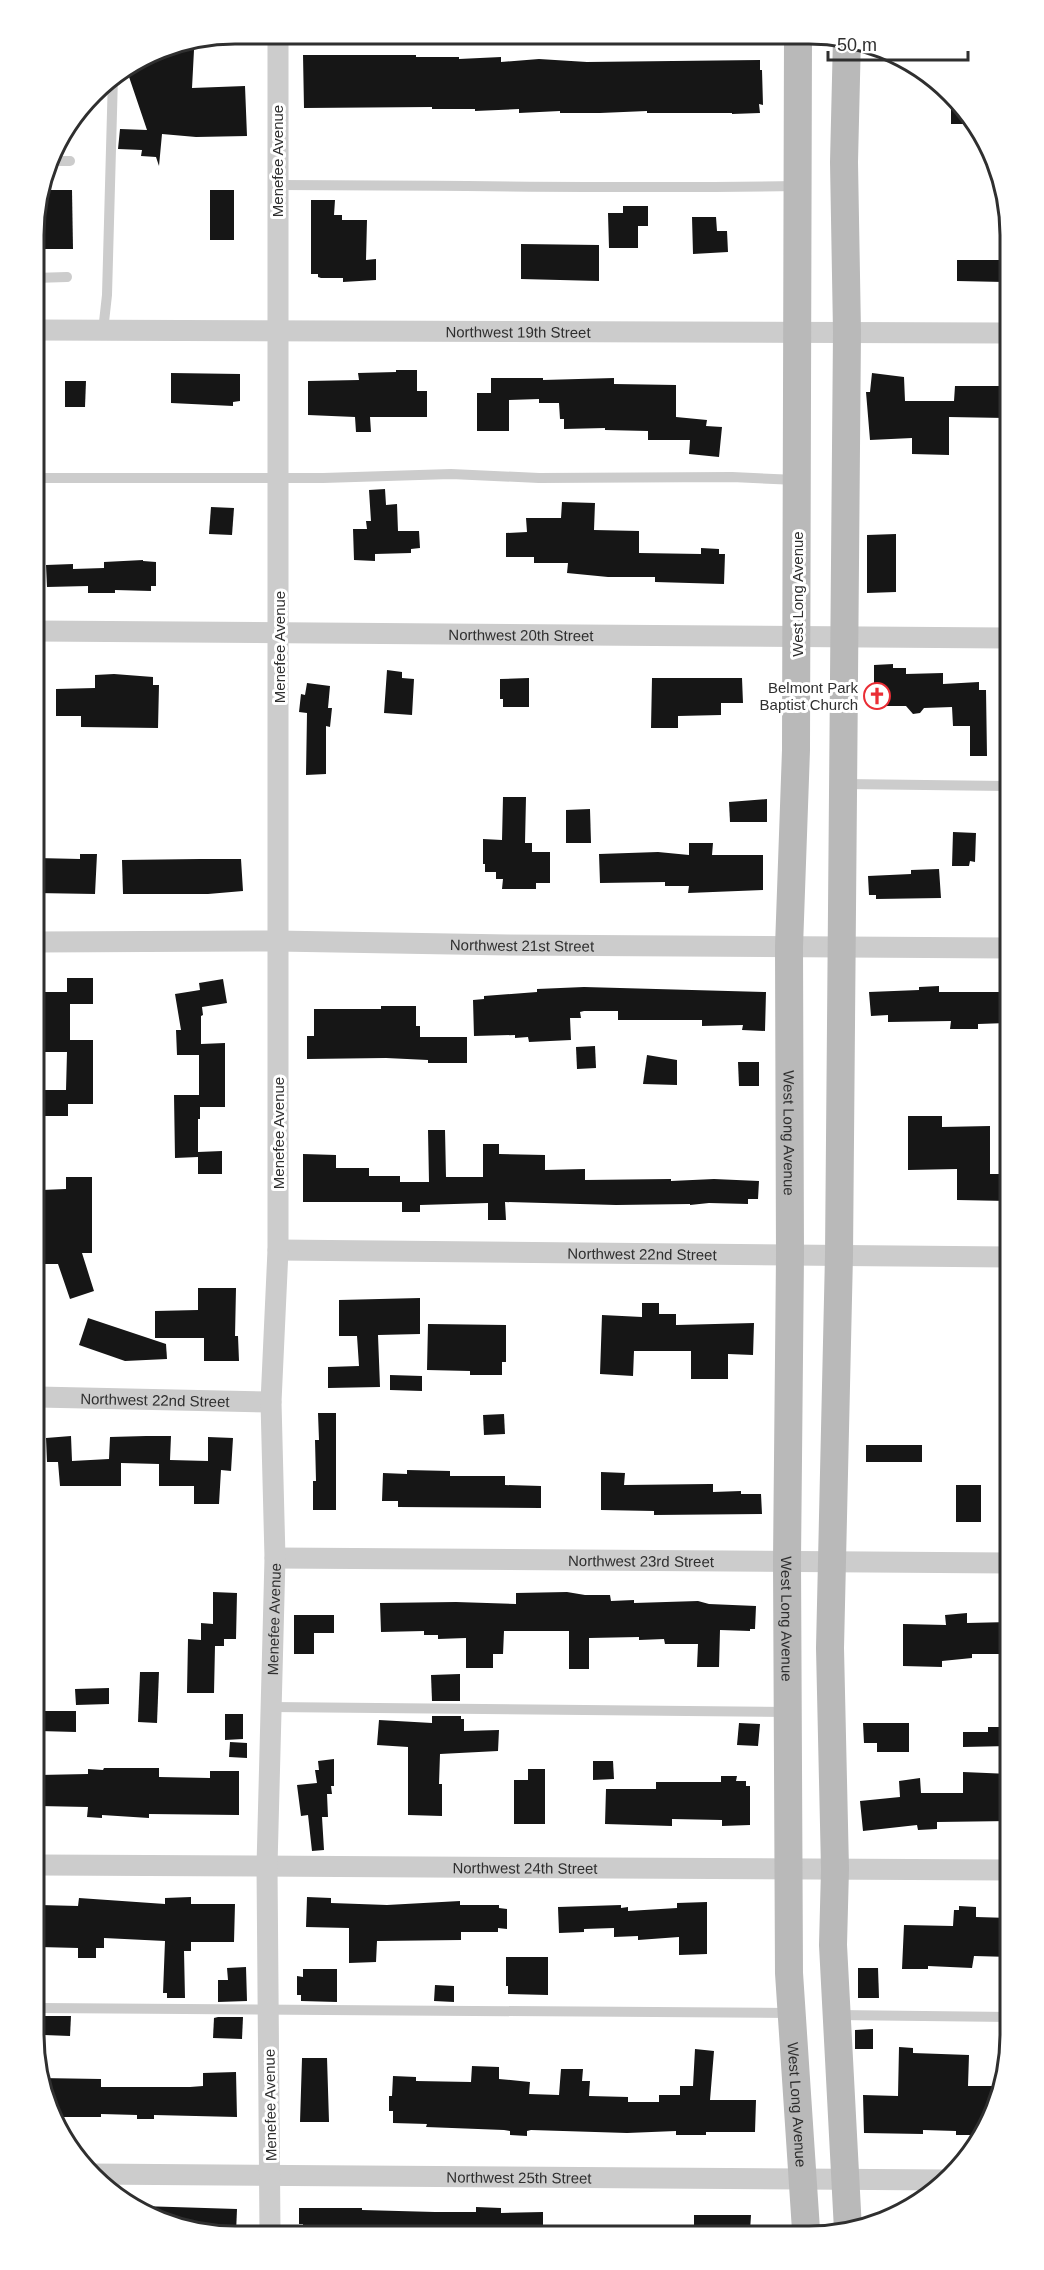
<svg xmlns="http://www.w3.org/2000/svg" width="1044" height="2270" font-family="Helvetica,sans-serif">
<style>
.building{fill:#161616}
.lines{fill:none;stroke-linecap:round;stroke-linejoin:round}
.lane{stroke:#ccc;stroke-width:10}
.street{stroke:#ccc;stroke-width:21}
.secondary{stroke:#b9b9b9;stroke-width:28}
.labels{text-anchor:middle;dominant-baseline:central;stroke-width:6;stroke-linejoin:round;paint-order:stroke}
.street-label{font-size:15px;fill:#2f2f2f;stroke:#fff}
.poi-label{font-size:15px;fill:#2f2f2f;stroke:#fff;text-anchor:end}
.rim{fill:none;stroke:#2f2f2f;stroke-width:3}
</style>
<rect width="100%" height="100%" fill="#fff"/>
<!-- building -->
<g class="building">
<path d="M178,44l16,6 -2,38 53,-2 2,50 -51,1 -34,-3 -3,32 -3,-9 -15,-1 1,-6 -24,-1 2,-20 27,1 -21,-62 32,-20z"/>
<path d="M303,55h113v2h43v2l42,-2v5l38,-3 48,3 173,-2v10h2l1,35 -4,-1 1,9 -28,1v-1h-85v-2l-47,2h-40v-2l-41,2v-4l-44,2v-2h-43v-2l-128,1z"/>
<path d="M951,94l25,30h-25z"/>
<path d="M42,190h30l1,59h-37v-36z"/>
<rect x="210" y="190" width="24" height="50"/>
<path d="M311,200h24l-1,15h8v5h25l-1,40 10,-1v21l-33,2v-4h-22l-3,-1v-3h-7z"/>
<path d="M623,206h25v20h-10v22h-29l-1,-35h15z"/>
<path d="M692,217h24l1,14h10l1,21 -35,2z"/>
<path d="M521,244l78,1v36l-78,-2z"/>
<path d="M957,260h47v22l-47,-1z"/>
<path d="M396,370h21v21h10v26h-57l1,15h-15l-1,-15 -47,-2v-34l51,-1 -1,-7 38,-1z"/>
<path d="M171,373l69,1v27l-7,1v4l-62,-3z"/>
<path d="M872,373l32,4 1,24h49l1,-15h50v32l-56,-1v38l-37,-1v-16l-42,2 -4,-48h4z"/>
<path d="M491,378h52v2l71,-2v6l62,1v32l31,3 -1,6 16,1 -3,30 -30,-3 1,-14h-42v-9l-43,-1v-2l-41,1v-10h-4l-1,-16h-20v-4l-30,1v31h-32v-38h14z"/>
<path d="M65,381h21l-1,26h-20z"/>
<path d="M385,489l1,16 11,-1 1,27h21l1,17 -9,1v4l-36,1v7l-21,-1 -1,-31h14l-1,-8h5l-2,-31z"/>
<path d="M562,502l33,1 -1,27 45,1v22l62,1v-6l18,1v5h6l-1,30 -69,-2v-5h-47l-41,-4 1,-10h-34v-6h-28v-24l21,-1 -1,-14h35z"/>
<path d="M211,507l23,1 -2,27 -23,-1z"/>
<path d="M896,534v58l-29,1v-58z"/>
<path d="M143,560v1l13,1v24h-5v5l-36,-1v3h-27v-7l-41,1 -1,-22 27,-1v5l31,-1v-6z"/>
<path d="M893,664v4h13v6l37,-1v11l36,-2v8h7l1,66h-17v-30h-17l-1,-19 -28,1 -4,5 -7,1 -7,-8h-32v-41z"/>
<path d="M387,670l15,2v6l12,1 -2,36 -28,-2z"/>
<path d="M114,674l39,3v8h6l-1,43 -77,-1v-11h-25v-27l39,-1v-13z"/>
<path d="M529,678v29h-26v-8h-3v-20z"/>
<path d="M652,678h90l1,25h-22v12l-43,1v12h-27z"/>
<path d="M307,683l23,3 -2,22h4l-2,19 -4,-1v48l-20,1 1,-62 -8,-1 2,-18 4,1z"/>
<path d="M503,797h23l-1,46h7v9h18v31h-14v6h-34l1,-10h-7v-7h-11v-8h-2v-25l19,1z"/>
<path d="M767,799v23h-37l-1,-20z"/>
<path d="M590,809l1,34h-25v-33z"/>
<path d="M953,832l23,1 -1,29 -5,-1 -1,5h-17z"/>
<path d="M689,843h24l-1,12h51v35l-75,3 1,-7h-24v-4l-65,1 -1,-29 59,-2 31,3z"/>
<path d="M80,854h17l-2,40 -59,-1 1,-35 43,1z"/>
<path d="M200,859h41l2,32 -35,3h-85l-1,-34z"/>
<path d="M939,869l2,29 -65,1v-4h-7l-1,-19 43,-2v-4z"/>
<path d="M67,978h26v26h-23v36h23v64h-25v12h-25v-26h23l1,-38h-22l-1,-60h23z"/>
<path d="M223,979l4,24 -25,4 1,8 -2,1v28l24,-1v64h-25v12h-2v33l24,-1v23h-24v-17l-23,1 -1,-63h25v-40h-22l-1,-25h5l-6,-36 25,-4 -1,-7z"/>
<path d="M939,986v6h68v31l-29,1v5h-28l1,-8 -63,1v-7l-17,1 -2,-24 50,-2v-3z"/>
<path d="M584,987l182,5 -1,39 -23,-1 1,-5 -41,1v-6h-84v-9h-34l-4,1 1,6h-11l1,22 -42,2 -1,-5 -13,1v-3l-41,1 -1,-36 11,-1v-3l53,-4v-3z"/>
<path d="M381,1006h35v20h4v11h47v26h-39v-3l-42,-2 -79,1v-23h7v-27h67z"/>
<path d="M595,1046l1,22 -19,1 -1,-22z"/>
<path d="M647,1055l30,5v25l-34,-1z"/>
<path d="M738,1062h21v24h-20z"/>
<path d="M908,1116h34v11l48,-1v48h17l1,27 -51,-1v-31l-49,1z"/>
<path d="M428,1130h17l1,47h37v-33h16v10l46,1v15l40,-1v11l86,-1v2l43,-2 45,2 -1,18h-10v5l-39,-1 -19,2v-1l-74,1 -111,-3 1,18h-18v-17l-68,2v7h-18v-10h-99v-48l33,1v13h33v8h31v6h29z"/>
<path d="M66,1177h26v76h-10l12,38 -24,8 -12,-35h-15l-1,-74 24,-1z"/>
<path d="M198,1288h38l-1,48h3l1,25h-35v-23h-49v-27l43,-1z"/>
<path d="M420,1298v36l-42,1 2,52 -52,1v-21l31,-1 -2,-30h-18v-36z"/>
<path d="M642,1303h17v11h17v11l78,-2 -1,32 -25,-1v25h-37v-28h-57l-1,25 -33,-2 2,-59 40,2z"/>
<path d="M88,1318l78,26 1,15 -42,2 -46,-16z"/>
<path d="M428,1324l78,1v37h-4v13h-32v-4l-43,-1z"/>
<path d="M390,1375l32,1v15l-32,-1z"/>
<path d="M318,1413h18v97h-23v-29h3l-1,-41h4z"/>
<path d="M504,1414l1,20 -21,1 -1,-20z"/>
<path d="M71,1436l1,25 37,-2 1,-22 36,-1h25l-1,24 38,1v-24l25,1 -2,33 -10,-1 -2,34h-25v-18h-35v-22l-38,-1v23h-61l-2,-24h-11l-1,-24z"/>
<rect x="866" y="1445" width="56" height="17"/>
<path d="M407,1470l43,1v5h55v9l36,1v22l-143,-1v-6h-16l1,-28 24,1z"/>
<path d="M601,1472l24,1 -1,12 86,-1h3v8l28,-1v3h20l1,20 -108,1v-4l-53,-1z"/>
<rect x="956" y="1485" width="25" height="37"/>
<path d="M213,1592l24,1 -1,46h-12v7h-9l-1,47h-27l1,-54 13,1v-17l12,1z"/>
<path d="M567,1592l18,3h25l1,6 23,-1v3l64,-2 11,3 47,2 -1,23h-5v2l-30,-1 -1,37h-22l1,-23h-33l-1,-5 -25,1v-3l-50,1v31h-20v-38h-65l-1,23h-10v14h-27v-30l-28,1v-4h-14v-4l-43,1 -1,-29 76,-1 60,2v-11z"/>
<path d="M967,1613v10l42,-1 -1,32h-36v4l-30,3v6l-39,-1v-42l43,1 -1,-10z"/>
<path d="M294,1615h40v18h-20v21h-20z"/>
<path d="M140,1672h19l-2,51 -19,-1z"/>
<path d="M460,1674v27h-28l-1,-26z"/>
<path d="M109,1688v16l-33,1 -1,-16z"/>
<path d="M39,1711h37v21l-37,-1z"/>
<path d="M225,1714h18v25l-18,1z"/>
<path d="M432,1716h29v3h3v12l35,-1 -1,21 -58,3 -1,30h3v32l-34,-1v-68l-31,-2 2,-25 53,3z"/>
<path d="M739,1723l21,1 -2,22 -21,-1z"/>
<path d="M863,1723h46v29h-32v-9h-13z"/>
<path d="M988,1727h21v19l-46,1v-15h25z"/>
<path d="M230,1742l17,1v15l-18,-1z"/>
<path d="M334,1759v27h-3l1,8h-5l1,23h-6l2,33 -12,1 -4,-36 -7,1 -4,-31 20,-2 -2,-13h4l-1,-9z"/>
<path d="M593,1761h20l1,18 -21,1z"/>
<path d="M104,1768h55v9l51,1v-7h29v44l-90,-1v4l-47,-3v3l-15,-1 1,-10 -49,-1v-31l49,-1v-5l15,1z"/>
<path d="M528,1769h17v55h-31v-44h14z"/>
<path d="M963,1772l47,2v47l-73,1v7l-19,1 -1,-5 -54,6 -3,-30 40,-4 -1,-16 21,-3 1,15h42z"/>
<path d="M721,1776h16l-1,5h10v5h4v39l-28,1v-6l-50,-1v7l-67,-2 1,-35h50v-7h65z"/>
<path d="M191,1897v7h44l-1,38h-43v9h-7l1,47h-18v-5h-4l2,-52 -61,-3v10h-8v10h-18v-10l-38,-1v-42l38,1 1,-8 86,6v-6z"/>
<path d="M307,1897l24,1v5l56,2 73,-4v4h39v3l8,1v20l-9,-1v4h-37v8l-84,1 -1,21 -27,1v-35l-43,-1z"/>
<path d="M707,1902v52l-28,1v-18l-41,3v-4l-24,1v-9l-30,1v3l-25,1 -1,-26 63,-2v3l7,-1v4l49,-3v-5z"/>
<path d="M959,1906l17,1v10l34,1v39l-36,-1 -2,12 -44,-2v3h-26l2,-44 49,1 1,-16h5z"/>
<path d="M506,1957h42v38l-40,-1v-8h-2z"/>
<path d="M246,1967l1,34 -29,1v-22h10l-1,-12z"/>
<path d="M858,1968h20l1,30h-21z"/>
<path d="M303,1969h34v33l-36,-1v-6h-4v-19l6,1z"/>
<path d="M435,1985l19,1v16l-20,-1z"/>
<path d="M45,2016h26l-1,20 -26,-1z"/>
<path d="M218,2017h25l-1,22 -29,-1 1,-20z"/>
<path d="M873,2029v20h-18v-19z"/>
<path d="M899,2047l14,1v5l56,2 -1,31h34l-6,26 -13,23h-27v-4l-33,-1v4l-59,-1 -1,-38 35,1z"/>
<path d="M695,2049l19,2 -4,49h46l-1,32h-49v3h-30v-4l-49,2 -96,-3 -4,1v5l-17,-1v-4l-6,-1 -78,-3 1,-3 -34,-1v-12h-4v-15h3l1,-20 23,1v4l55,1 1,-16 27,1v12l31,3 -1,12 30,1 2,-26h22l-1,12h8l-1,15 39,1v5h31v-7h21v-9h13z"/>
<path d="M302,2058h25l2,64h-29z"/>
<path d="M236,2072l1,45 -83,-2v4h-17v-4l-36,-1v3h-48l-13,-29v-10l61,1v8h89l13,-1v-13z"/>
<path d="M141,2206l96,3 -1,24h-40z"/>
<path d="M476,2207l25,1v5l42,-1v20l-240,1v-9h-4v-16h63v2l73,2h41z"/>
<path d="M694,2215h57l-1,16h-56z"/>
</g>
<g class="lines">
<!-- lane -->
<g class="lane">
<path d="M50,161h20"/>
<path d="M277,185c174,0 347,4 520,1"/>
<path d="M34,278l33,-1"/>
<path d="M103,331l4,-36 6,-219"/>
<path d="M34,478h289l128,-4 88,4 193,-1 65,3"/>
<path d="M844,784l162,2"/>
<path d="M271,1707l517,5"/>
<path d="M40,2008l749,5"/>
<path d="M837,2015l173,2"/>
</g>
<!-- street -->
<g class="street">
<path id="s1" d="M34,330l971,3"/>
<path id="s2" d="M35,631l971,7"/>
<path id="s3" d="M36,942l241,-1 232,4 498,3"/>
<path id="s4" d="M278,1250l730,7"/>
<path id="s5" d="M38,1397l233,5"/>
<path id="s6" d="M275,1558l734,5"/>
<path id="s7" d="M39,1865l971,5"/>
<path id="s8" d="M90,2174l856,6"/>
<path id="s9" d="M270,2233l-3,-367 8,-308 -4,-156 7,-152v-1217"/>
</g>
<!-- secondary -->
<g class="secondary">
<path id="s10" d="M798,37l-2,713 -7,197 1,308 -3,306 2,412 17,257"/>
<path d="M847,37l-3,125 3,170 -8,923 -9,393 5,221 -2,76 15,285"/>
</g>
</g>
<!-- icons -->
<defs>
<symbol id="church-ring" viewBox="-11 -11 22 22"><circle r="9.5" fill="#fff" stroke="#ea2d35" stroke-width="1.5"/><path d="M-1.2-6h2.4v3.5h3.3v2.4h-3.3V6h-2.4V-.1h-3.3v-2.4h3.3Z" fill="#ea2d35"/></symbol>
</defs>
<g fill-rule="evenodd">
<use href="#church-ring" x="862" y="681" width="30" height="30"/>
</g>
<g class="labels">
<!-- street labels -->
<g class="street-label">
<text transform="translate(277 161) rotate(-90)">Menefee Avenue</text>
<text stroke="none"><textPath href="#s1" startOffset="484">Northwest 19th Street</textPath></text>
<text transform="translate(797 594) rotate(-90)">West Long Avenue</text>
<text stroke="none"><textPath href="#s2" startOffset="486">Northwest 20th Street</textPath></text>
<text transform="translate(279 647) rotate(-90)">Menefee Avenue</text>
<text stroke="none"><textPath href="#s3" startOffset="486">Northwest 21st Street</textPath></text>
<text transform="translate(278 1133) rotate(-90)">Menefee Avenue</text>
<text stroke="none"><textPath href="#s10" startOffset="1096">West Long Avenue</textPath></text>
<text stroke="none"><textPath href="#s4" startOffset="364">Northwest 22nd Street</textPath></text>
<text stroke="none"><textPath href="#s5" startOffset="117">Northwest 22nd Street</textPath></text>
<text stroke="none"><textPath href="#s6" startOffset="366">Northwest 23rd Street</textPath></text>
<text stroke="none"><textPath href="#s9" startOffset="614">Menefee Avenue</textPath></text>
<text stroke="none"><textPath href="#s10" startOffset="1582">West Long Avenue</textPath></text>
<text stroke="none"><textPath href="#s7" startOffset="486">Northwest 24th Street</textPath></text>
<text transform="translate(270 2105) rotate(-91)">Menefee Avenue</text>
<text stroke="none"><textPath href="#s10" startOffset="2068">West Long Avenue</textPath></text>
<text stroke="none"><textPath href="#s8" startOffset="429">Northwest 25th Street</textPath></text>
</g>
<!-- poi labels -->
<g class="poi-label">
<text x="858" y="687">Belmont Park<tspan x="858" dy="17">Baptist Church</tspan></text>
</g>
</g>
<!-- crop -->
<path d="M0 0H1044V2270H0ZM235 44H809A191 191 0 0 1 1000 235V2035A191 191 0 0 1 809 2226H235A191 191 0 0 1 44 2035V235A191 191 0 0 1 235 44Z" fill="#fff" fill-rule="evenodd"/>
<path class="rim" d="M235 44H809A191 191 0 0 1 1000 235V2035A191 191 0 0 1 809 2226H235A191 191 0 0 1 44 2035V235A191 191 0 0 1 235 44Z"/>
<!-- scale -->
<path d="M828 51v9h140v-9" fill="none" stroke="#2f2f2f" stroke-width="3"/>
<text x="837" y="51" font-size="18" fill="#2f2f2f" stroke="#ffffff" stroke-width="4.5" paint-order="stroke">50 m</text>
</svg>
